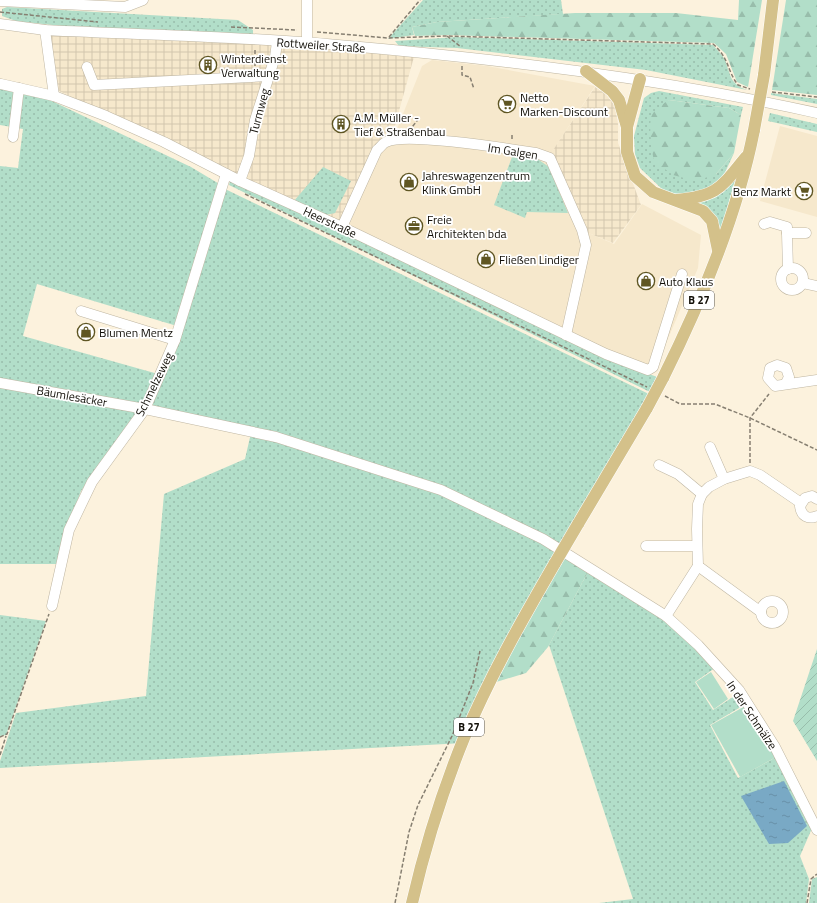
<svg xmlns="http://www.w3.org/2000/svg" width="817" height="903" font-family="'Titillium Web',sans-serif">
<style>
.built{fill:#f6e8cc}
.industrial{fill:url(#industrial-grid)}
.grass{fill:url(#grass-dots)}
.forest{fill:url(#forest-firs)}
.garden{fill:url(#garden-furrows)}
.pitch{fill:#b2dec9}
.water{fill:url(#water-ripples)}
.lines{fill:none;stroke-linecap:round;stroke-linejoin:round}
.minor-casing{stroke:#bfb6a2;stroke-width:11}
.major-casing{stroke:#fff;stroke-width:13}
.path{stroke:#867f71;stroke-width:1.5;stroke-dasharray:4 2;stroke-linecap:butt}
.minor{stroke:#fff;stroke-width:10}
.major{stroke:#d4c18a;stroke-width:12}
.major-bridge-casing{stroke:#fff;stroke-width:13;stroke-linecap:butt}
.major-bridge{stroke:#d4c18a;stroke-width:12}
.labels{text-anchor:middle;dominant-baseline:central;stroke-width:3.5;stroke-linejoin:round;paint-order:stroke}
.shield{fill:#fff;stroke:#595752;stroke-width:1}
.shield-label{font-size:11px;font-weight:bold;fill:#120f08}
.street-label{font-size:12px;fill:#120f08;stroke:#fff}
.poi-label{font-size:12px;fill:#120f08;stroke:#fff;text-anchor:start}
</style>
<defs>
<pattern id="industrial-grid" width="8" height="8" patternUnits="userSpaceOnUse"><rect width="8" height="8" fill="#f6e8cc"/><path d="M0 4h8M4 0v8" fill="none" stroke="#d2c6ae"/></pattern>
<pattern id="grass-dots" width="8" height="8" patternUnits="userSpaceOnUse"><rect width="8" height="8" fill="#b2dec9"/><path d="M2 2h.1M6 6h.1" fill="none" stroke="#98bdab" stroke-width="1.8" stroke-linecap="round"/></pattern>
<pattern id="forest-firs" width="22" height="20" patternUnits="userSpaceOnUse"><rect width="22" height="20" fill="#b2dec9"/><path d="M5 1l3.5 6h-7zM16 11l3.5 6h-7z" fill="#98bdab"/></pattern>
<pattern id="garden-furrows" width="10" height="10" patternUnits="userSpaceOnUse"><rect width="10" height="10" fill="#b2dec9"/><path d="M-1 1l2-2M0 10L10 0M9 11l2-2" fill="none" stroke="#98bdab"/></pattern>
<pattern id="water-ripples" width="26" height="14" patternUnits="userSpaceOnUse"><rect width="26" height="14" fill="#79a9c5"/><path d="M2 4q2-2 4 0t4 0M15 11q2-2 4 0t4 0" fill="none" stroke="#6890a8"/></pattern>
</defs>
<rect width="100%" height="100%" fill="#fcf2dd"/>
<!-- built -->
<g class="built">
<path d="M432,60l55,6 108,20 -47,72 31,71 35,15 28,-40 59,31 -3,33 -45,106 -309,-148 35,-79 14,-8 29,-73z"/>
<path d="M780,126l37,10v81l-57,-16z"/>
</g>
<!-- industrial -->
<g class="industrial">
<path d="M48,33l213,9 129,11 24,4 -20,72 -9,11 -43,85 -285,-135z"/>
<path d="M595,87l10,6 10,13 3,18v19l23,62 -28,38 -32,-13 -32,-74z"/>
</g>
<!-- grass -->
<g class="grass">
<path d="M423,0h138l2,14 -126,8 -25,5 2,8 -26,4z"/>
<path d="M7,7l231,13 15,10v4l-164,-5 -73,-8 -14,-5v-7z"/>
<path d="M457,37l256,8c4,5 9,9 12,15 6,16 5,24 22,30l-101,-20 -189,-22 -58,-2 -4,-5z"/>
<path d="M0,85l37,9 154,73 30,18 -44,141 -140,-42 -14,52 135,38 -14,34 -144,-27v-215l18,2 5,-39 -23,-4z"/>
<path d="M659,91l84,16 -2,8 -12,-7 -60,-8 -17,36v12l64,26 18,-21 -12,26 -11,9 -31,7 -17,-5 -23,-22 -5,-14 -1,-18 10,-38 7,-5z"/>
<path d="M771,93l46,6v5l-46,-9z"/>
<path d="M770,113l47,11v8l-49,-11z"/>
<path d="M512,157l27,3 10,7 19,46 -41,-1 -2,6 -31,-13z"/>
<path d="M323,167l28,14 -16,32 -9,2 -32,-14z"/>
<path d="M735,180l-14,50c-5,-17 -13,-19 -27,-27l22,-6z"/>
<path d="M230,181l416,192 17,6 -9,15 -425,-209z"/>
<path d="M223,188l430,208 -88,156 -123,-63 -165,-52 -131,-28z"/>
<path d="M0,385l141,25 -60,81 -14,37 -8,36h-59z"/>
<path d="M251,433l189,58 123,62 -99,190 -464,25v-7l16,-48 130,-17 18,-202 81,-35z"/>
<path d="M589,570l77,49 49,49 -20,14 18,28 26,-17 7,11 -36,21 28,53 40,-22 35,70 -13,30 9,23 -3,24h-207l34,-4 -84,-254z"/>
<path d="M0,615l46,6 -40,114 -6,1z"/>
<path d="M817,877v26h-8l3,-24z"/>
</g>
<!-- forest -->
<g class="forest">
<path d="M739,0h23l-14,87 -11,-5 -11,-28 -12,-11 -268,-8 -31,1 -3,-9 25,-5 138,-9h101l62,7z"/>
<path d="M786,0h31v95l-45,-5z"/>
<path d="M669,100l60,8 12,7 -7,38 -18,21 -14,5h-14l-15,-4 -19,-14c-2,-10 -6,-38 -2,-46 4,-7 11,-11 17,-15z"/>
<path d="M566,555l23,15 -41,77 -22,26 -33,10z"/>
</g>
<!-- garden -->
<path class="garden" d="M817,649v112l-24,-40z"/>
<!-- pitch -->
<g class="pitch">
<path d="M711,672l17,27 -14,10 -18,-27z"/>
<path d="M747,705l29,52 -36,20 -29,-52z"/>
</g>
<!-- water -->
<path class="water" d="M784,781l23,45 -19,17 -19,1 -28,-48z"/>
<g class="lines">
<defs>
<g id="minor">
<path d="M0,1l125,6 18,-7"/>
<path d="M0,24l45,6c97,5 196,6 293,15 162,14 320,33 479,68"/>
<path d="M45,30l9,66"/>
<path d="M307,43v-43"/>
<path d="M87,67l7,18 174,-9"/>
<path d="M1,84l53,12 52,20 58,26 76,39 102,46 264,127 42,16 5,-3 29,-93"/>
<path d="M13,137l6,-49"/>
<path d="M240,181l9,-25 6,-36 20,-63 2,-15"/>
<path d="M764,224l6,-2 17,5v6"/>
<path d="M342,227l35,-77c3,-2 6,-7 9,-8 20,-10 124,7 150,11l14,5 32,72 4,15 -20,90"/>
<circle cx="792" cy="279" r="11"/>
<path d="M788,269l-1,-36h19"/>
<path d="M803,283l14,3"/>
<path d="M81,311l94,29"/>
<path d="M0,383l145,26 131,28 165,53 102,49 123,77 32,29 41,45 36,57 42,83"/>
<path d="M786,383l3,-6 -3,-9 -9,-3 -7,3 -2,10 7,8 42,-6"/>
<path d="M710,447l14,32"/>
<path d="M659,465l19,9 24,20"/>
<path d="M817,499l-5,-3 -7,2 -5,8c1,10 8,14 17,10"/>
<path d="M646,546h51"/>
<path d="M698,566l63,46"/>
<circle cx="772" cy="612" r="11"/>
<path d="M52,606l17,-76 23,-48 53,-73 30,-69 51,-166"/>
<path d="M666,616l32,-50 -1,-37 1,-25 4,-10 7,-7 15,-8 26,-8 10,4 41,28"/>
</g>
<g id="major">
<path d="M586,71l26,20 7,9 8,27"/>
<path d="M764,75l9,-75"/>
<path d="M640,79l-13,48v25l8,24 18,16 50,19 9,10 6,29"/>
<path d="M677,200c42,-4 44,-13 69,-43"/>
<path d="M663,378c39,-78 74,-162 91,-248"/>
<path d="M578,524l69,-116"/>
<path d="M412,903c13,-56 30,-111 52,-165 25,-60 58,-118 91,-175"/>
</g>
</defs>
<!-- minor casing -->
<use href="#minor" class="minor-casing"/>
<!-- major casing -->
<use href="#major" class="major-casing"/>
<!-- path -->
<g class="path">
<path d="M0,12l98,10"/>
<path d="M231,27l66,3"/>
<path d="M317,32l71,6 58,-2 267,8c17,15 13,25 25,41l12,4"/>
<path d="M447,36l14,11"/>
<path d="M389,37l31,-37"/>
<path d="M255,66v-18"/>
<path d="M462,66v9l8,2 4,12"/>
<path d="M772,92l45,5"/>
<path d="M409,131l11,-14"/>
<path d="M512,135v5"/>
<path d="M245,194l402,193"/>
<path d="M665,396l15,8h35l35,14 67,32"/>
<path d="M750,463v-45l19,-24"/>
<path d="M0,737l7,-3 42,-120"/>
<path d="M0,755l6,-19"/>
<path d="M395,903l14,-71 9,-27 34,-69 21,-53 7,-32"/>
<path d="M807,903l4,-24 6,-5"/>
</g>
<!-- minor -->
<use href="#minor" class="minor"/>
<!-- major -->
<use href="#major" class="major"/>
<defs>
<g id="major-bridge">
<path d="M754,130l10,-55"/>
<path d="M647,408l16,-30"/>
<path d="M555,563l23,-39"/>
</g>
</defs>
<!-- major-bridge casing -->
<use href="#major-bridge" class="major-bridge-casing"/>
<!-- major-bridge -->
<use href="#major-bridge" class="major-bridge"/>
</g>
<!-- icons -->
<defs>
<symbol id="building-ring" viewBox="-11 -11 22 22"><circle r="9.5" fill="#fff" stroke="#5f5623" stroke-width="1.5"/><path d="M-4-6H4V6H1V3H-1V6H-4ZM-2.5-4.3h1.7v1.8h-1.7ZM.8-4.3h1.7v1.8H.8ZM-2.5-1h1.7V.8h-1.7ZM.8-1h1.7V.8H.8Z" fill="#5f5623"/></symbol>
<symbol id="supermarket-ring" viewBox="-11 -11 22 22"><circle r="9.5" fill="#fff" stroke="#5f5623" stroke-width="1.5"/><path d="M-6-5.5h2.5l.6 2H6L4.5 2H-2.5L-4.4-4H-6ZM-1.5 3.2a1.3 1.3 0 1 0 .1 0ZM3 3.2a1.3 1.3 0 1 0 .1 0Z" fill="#5f5623"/></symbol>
<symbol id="shop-ring" viewBox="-11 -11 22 22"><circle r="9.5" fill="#fff" stroke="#5f5623" stroke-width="1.5"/><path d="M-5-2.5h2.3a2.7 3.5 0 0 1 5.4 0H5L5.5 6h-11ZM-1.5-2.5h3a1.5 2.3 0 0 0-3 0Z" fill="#5f5623"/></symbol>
<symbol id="office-ring" viewBox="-11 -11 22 22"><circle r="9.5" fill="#fff" stroke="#5f5623" stroke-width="1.5"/><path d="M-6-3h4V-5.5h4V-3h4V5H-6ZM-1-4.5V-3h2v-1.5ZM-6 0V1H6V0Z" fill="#5f5623"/></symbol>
</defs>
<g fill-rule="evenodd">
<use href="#building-ring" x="198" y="55" width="20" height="20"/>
<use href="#supermarket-ring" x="497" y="94" width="20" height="20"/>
<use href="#building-ring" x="331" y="114" width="20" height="20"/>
<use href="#shop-ring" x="399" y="172" width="20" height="20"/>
<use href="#supermarket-ring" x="794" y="181" width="20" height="20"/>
<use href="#office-ring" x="404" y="216" width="20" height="20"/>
<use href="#shop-ring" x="476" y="249" width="20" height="20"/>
<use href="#shop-ring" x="636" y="271" width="20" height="20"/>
<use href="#shop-ring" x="76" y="322" width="20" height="20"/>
</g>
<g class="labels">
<!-- shield labels -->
<g class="shield">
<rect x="684" y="291" width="30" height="18" rx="3"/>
<rect x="454" y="718" width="30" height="18" rx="3"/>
</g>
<g class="shield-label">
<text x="699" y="300">B 27</text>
<text x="469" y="727">B 27</text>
</g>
<!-- street labels -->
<g class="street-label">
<text transform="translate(321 45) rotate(4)">Rottweiler Straße</text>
<text transform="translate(259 111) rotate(-75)">Turmweg</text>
<text transform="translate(513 151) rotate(9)">Im Galgen</text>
<text transform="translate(330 222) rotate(25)">Heerstraße</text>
<text transform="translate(154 384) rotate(-64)">Schmelzeweg</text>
<text transform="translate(72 396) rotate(10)">Bäumlesäcker</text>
<text transform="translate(752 715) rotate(56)">In der Schmälze</text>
</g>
<!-- poi labels -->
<g class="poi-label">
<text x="221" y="58">Winterdienst<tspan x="221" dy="14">Verwaltung</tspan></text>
<text x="520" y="97">Netto<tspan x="520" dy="14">Marken-Discount</tspan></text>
<text x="354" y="117">A.M. Müller -<tspan x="354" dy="14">Tief &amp; Straßenbau</tspan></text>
<text x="422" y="175">Jahreswagenzentrum<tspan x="422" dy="14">Klink GmbH</tspan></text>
<text x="791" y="191" text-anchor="end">Benz Markt</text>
<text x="427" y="219">Freie<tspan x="427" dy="14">Architekten bda</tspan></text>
<text x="499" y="259">Fließen Lindiger</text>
<text x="659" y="281">Auto Klaus</text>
<text x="99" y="332">Blumen Mentz</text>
</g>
</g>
</svg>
